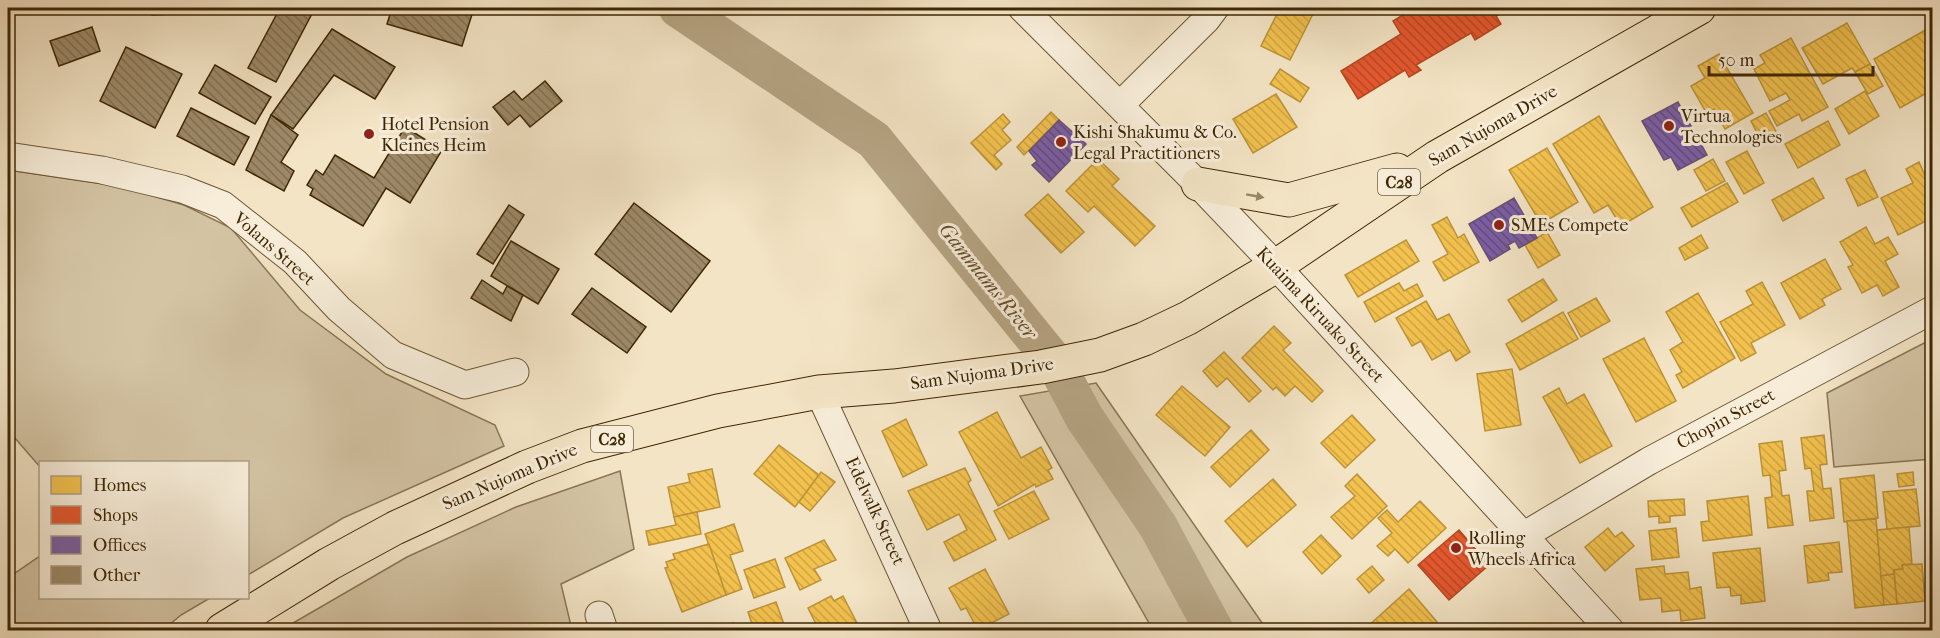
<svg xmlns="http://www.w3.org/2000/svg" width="1940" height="638" font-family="'IM FELL French Canon',serif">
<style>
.green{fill:#d4c4a4;stroke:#8a7654;stroke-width:1.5}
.homes{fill:url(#homes-back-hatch);stroke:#bc9338;stroke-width:1.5}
.shops{fill:url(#shops-back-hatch);stroke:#b24921;stroke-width:1.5}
.offices{fill:url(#offices-back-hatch);stroke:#694e76;stroke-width:1.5}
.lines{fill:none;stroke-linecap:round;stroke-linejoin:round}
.river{stroke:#b6a483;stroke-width:39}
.building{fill:url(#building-back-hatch);stroke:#3f2704;stroke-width:1.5}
.minor-casing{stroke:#6c5634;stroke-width:29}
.highway-casing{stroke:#3f2704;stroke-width:35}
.minor{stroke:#f7edd9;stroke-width:27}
.highway{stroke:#f3e4c5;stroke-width:33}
.oneway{fill:#998664}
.poi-dot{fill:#8f2418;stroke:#f7edd9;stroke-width:2}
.labels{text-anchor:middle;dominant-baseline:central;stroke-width:6;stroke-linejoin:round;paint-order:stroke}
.shield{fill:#f7edd9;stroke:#766244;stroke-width:1.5}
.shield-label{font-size:16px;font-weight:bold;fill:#3f2704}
.poi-label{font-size:18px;fill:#3f2704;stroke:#f7edd9;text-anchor:start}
.street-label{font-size:18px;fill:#3f2704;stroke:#f7edd9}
.water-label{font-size:20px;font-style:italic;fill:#634c2a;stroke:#f7edd9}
</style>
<defs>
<pattern id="homes-back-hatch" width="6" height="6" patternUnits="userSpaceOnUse" patternTransform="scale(1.5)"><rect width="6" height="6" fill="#f2c14e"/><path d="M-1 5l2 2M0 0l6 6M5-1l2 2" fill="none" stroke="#d1a642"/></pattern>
<pattern id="shops-back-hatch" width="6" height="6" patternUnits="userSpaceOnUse" patternTransform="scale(1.5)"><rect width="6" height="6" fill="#e4572e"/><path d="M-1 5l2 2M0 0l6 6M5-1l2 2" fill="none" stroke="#ba4825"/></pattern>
<pattern id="offices-back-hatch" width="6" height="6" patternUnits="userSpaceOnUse" patternTransform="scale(1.5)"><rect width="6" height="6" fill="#7b5ea7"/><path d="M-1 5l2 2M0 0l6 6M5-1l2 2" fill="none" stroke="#614a7e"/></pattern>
<pattern id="building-back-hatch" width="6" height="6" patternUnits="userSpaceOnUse" patternTransform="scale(1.5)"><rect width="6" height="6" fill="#9d8968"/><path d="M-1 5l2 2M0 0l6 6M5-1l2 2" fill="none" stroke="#817053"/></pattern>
</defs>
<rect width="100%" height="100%" fill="#f3e4c5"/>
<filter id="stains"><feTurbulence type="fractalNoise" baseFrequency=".00333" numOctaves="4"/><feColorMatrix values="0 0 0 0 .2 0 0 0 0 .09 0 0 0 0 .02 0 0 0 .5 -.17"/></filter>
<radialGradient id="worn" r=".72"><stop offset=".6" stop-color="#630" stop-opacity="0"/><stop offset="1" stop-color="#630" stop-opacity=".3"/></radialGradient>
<!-- green -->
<g class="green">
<path d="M8,170l110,16 66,19 47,23 69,82 86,64 109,51 9,21 -161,72 -95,57v-113h-208v5l-32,-37z"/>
<path d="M1932,339v120l-98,8 -7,-74z"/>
<path d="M1096,383l171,247h-114l-133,-234z"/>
<path d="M620,471l14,78 -73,35 11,46h-291l126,-73 109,-50z"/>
<path d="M40,556v42h170l-29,17 -18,15h-155v-52z"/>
</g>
<!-- homes -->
<g class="homes">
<path d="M1280,8h19l14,6 -23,46 -29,-14z"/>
<path d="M1847,23l23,41 -15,8 -3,-4 -29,16 -21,-36z"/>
<path d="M1929,28l3,2v60l-32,18 -26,-49z"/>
<path d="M1791,38l37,69 -26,14 -3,-7 -22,12 -8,-15 21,-11 -4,-7 -16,8 -16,-32 11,-6 -5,-8z"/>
<path d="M1719,54l34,59 -28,16 -11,-20 -7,5 -16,-28 14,-8 -7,-12z"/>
<path d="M1870,64l13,22 -15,8 -13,-22z"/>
<path d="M1280,69l29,19 -9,14 -30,-18z"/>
<path d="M1865,91l14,25 -30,18 -14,-25z"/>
<path d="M1276,94l21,33 -44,26 -20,-34z"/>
<path d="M1051,112l8,8 -35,35 -7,-8z"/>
<path d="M1766,113l13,24 -16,8 -12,-24z"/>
<path d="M1003,114l7,8 -8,8 9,10 -17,15 8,9 -6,6 -25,-27z"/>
<path d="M1599,116l54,91 -32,19 -13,-21 -14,8 -41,-69z"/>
<path d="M1828,121l12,24 -42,23 -13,-24z"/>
<path d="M1547,148l31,54 -37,22 -32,-54z"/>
<path d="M1747,151l17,32 -20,11 -18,-32z"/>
<path d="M1098,159l21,20 -7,7 43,40 -20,20 -41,-40 -6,6 -22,-21z"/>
<path d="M1713,159l12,22 -19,10 -12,-21z"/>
<path d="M1932,159v21l-7,-18z"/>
<path d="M1919,162l13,29v27l-34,17 -17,-37 32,-15 -7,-14z"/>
<path d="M1865,170l13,27 -20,9 -12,-27z"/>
<path d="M1813,178l11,20 -41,23 -11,-21z"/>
<path d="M1727,183l11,19 -46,25 -11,-19z"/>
<path d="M1048,194l36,38 -23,21 -36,-38z"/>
<path d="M1447,217l11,21 6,-4 15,28 -35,19 -11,-19 15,-8 -16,-29z"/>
<path d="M1866,227l9,17 13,-7 10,17 -13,7 14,26 -16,9 -6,-11 -15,8 -14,-26 5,-2 -13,-23z"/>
<path d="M1547,232l13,23 -22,13 -13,-23z"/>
<path d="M1701,235l7,13 -23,12 -6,-12z"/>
<path d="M1406,240l13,21 -61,36 -13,-22z"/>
<path d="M1825,259l16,30 -19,10 3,6 -25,14 -19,-36z"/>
<path d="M1543,279l14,21 -35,22 -14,-22z"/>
<path d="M1762,282l23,43 -34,18 5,10 -15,8 -21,-39 33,-18 -7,-13z"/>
<path d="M1399,283l5,8 13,-7 6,12 -48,26 -11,-20z"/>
<path d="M1698,293l37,65 -52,30 -7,-13 6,-3 -12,-22 13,-8 -17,-30z"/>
<path d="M1596,298l14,23 -29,16 -13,-24z"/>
<path d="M1426,301l11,19 12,-6 21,38 -14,9 -6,-11 -18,10 -11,-19 -9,5 -16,-28z"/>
<path d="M1563,312l15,27 -58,31 -14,-26z"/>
<path d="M1274,326l17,17 -8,7 40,41 -11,11 -17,-16 -10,10 -9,-9 -3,3 -31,-32z"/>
<path d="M1644,338l32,63 -40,21 -33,-63z"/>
<path d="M1224,352l37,39 -12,11 -22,-24 -10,9 -14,-16z"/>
<path d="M1512,369l9,56 -36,6 -8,-57z"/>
<path d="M1182,386l48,41 -25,29 -49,-41z"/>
<path d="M1559,388l8,16 17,-10 28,52 -32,17 -37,-66z"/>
<path d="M997,412l24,46 20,-11 11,21 -4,2 5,9 -17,8 -1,-3 -37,22 -39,-74z"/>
<path d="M1352,415l23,25 -30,28 -24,-25z"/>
<path d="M906,419l21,46 -24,12 -21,-46z"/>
<path d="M1251,430l18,20 -39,37 -19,-20z"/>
<path d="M1824,435l3,29 -7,1 3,24 8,-1 3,30 -24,3 -3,-30h7l-3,-23 -6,1 -4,-31z"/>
<path d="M1782,441l4,29 -7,1 3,25 7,-1 4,30 -25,3 -3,-30 7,-1 -2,-22 -7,1 -4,-32z"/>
<path d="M779,445l40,30 -24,32 -41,-33z"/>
<path d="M965,468l6,12 -3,3 28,57 -42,21 -10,-19 23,-12 -8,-16 -32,16 -19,-39z"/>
<path d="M712,469l8,38 -46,10 -6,-30 22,-5 -2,-8z"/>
<path d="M821,472l14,10 -25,29 -11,-9z"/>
<path d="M1913,472l1,13 -15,2 -2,-13z"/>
<path d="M1357,474l30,32 -35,33 -21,-22 24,-21 -10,-10z"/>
<path d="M1874,475l4,43 -34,4 -4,-43z"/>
<path d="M1273,479l23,26 -49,42 -22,-26z"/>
<path d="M1916,489l4,37 -33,3 -4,-37z"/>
<path d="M1034,491l15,28 -40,20 -15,-28z"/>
<path d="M1748,496l4,39 -49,6 -2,-19 8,-1 -2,-20z"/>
<path d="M1684,499l1,16 -15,1v6l-11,1v-7l-10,1 -1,-16z"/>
<path d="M1420,501l26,27 -38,35 -13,-14 -7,7 -11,-10 15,-13 -14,-15 9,-8 11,12z"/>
<path d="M697,512l4,22 -52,11 -3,-14 30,-6 -2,-8z"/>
<path d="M1876,519l8,86 -29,3 -8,-87z"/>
<path d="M734,524l9,27 -13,4 12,34 -16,6 -21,-61z"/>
<path d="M1909,527l3,37 -10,1 1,4 -9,1v4l-13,2 -4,-46z"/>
<path d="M1608,528l7,9 7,-5 12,14 -29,25 -20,-24z"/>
<path d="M1676,528l3,29 -27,3 -3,-29z"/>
<path d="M1321,535l20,21 -19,18 -19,-22z"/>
<path d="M824,540l12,20 -22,9 7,11 -21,10 -15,-32z"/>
<path d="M1839,542l3,30 -14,1 1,7 -21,3 -4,-37z"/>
<path d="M709,544l17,51 -44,17 -17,-44 3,-1 -2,-5 9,-3 -2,-5z"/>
<path d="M1760,548l5,53 -24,3v-9l-10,1 -1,-9 -13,1 -4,-35z"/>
<path d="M775,559l10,28 -31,11 -10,-28z"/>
<path d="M1922,564l3,37 -28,3 -3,-34 9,-1 -1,-4z"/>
<path d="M1372,566l12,14 -15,13 -12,-14z"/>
<path d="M1664,566l1,8 23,-2 2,17 11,-2 4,31 -24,3 -1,-11 -18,2 -1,-14 -21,2 -4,-31z"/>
<path d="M985,569l24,45 -31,16 -12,-22 -5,2 -12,-22z"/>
<path d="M1894,574l3,30 -13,1 -3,-29z"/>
<path d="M1409,589l28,33 -10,8h-59l-2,-2z"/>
<path d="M831,596l3,5 9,-5 15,29 -5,3 1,2h-35l-11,-22z"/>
<path d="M776,602l10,28h-32l-6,-18z"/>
<path d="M733,623l3,7h-25z"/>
</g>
<!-- shops -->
<g class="shops">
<path d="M1414,8h97l-15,8 5,8 -26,16 -4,-7 -55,32 5,5 -12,7 -4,-7 -47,29 -17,-28 60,-37 -8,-13z"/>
<path d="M1459,530l30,35 -40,35 -31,-35z"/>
</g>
<!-- offices -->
<g class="offices">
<path d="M1678,102l29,53 -29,15 -7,-13 -7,3 -22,-39z"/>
<path d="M1059,120l27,24 -37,38 -17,-17 5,-4 -8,-10z"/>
<path d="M1514,198l23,40 -18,10 -4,-7 -7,4 2,4 -20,12 -21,-37z"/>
</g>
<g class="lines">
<!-- river -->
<path class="river" d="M678,8l196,132 182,224 28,53 74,109 56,104"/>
</g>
<!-- building -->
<g class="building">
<path d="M152,8h111v2l-111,5z"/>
<path d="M280,8h35l-39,74 -28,-14z"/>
<path d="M392,8h82l-12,38 -75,-22z"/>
<path d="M92,27l8,24 -41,15 -9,-25z"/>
<path d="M332,29l63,38 -20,32 -41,-24 -41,54 -22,-14z"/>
<path d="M126,47l56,27 -27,54 -55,-27z"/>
<path d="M215,65l56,32 -16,27 -56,-31z"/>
<path d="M545,81l17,20 -32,26 -10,-12 -12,10 -15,-18 21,-16 8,9z"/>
<path d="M191,108l58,29 -15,28 -57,-29z"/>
<path d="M271,115l27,20 -17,27 13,9 -10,20 -38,-21z"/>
<path d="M405,127l37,23 -32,53 -24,-15 -23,38 -53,-31 3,-6 -6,-4 9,-15 7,5 12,-20 39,23z"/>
<path d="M634,203l76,58 -39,51 -76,-58z"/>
<path d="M509,205l15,10 -31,49 -16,-10z"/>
<path d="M511,241l48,28 -21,35 -47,-28z"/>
<path d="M482,280l21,14 4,-8 16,9 -12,26 -40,-23z"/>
<path d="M592,288l54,39 -19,26 -55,-39z"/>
</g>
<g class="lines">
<defs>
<g id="minor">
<path d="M1022,8l176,176 78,82 334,364"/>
<path d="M1120,105l86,-85 9,-12"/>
<path d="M8,156l94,14 80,19 41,16 72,57 44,47 54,46 72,30 50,-13"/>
<path d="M819,392l109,238"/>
<path d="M1523,536l126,-75 283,-151"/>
<path d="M599,615l5,15"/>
</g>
<g id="highway">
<path d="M1198,184l91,16 108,-30"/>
<path d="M222,630l107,-66 66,-36 132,-61 55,-21 136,-35 101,-19 75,-6 147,-19 59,-12 44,-16 44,-21 88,-52 161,-109 262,-149"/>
</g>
</defs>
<!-- minor casing -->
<use href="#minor" class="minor-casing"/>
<!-- highway casing -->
<use href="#highway" class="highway-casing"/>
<!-- minor -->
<use href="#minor" class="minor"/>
<!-- highway -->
<use href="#highway" class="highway"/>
</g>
<!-- one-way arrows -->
<defs><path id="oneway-solid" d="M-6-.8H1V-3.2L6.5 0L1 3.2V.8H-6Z" transform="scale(1.5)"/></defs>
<use class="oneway" href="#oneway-solid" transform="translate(1255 196) rotate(10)"/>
<!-- markers -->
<g class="poi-dot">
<circle cx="1669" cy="126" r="6"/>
<circle cx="369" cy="134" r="6"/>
<circle cx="1061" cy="142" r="6"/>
<circle cx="1499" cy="225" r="6"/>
<circle cx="1456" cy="548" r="6"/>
</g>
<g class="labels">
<!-- shield labels -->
<g class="shield">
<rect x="1378" y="169" width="42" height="26" rx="4.5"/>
<rect x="591" y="426" width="42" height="26" rx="4.5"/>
</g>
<g class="shield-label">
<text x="1399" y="182">C28</text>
<text x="612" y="439">C28</text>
</g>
<!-- poi labels -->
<g class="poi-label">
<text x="1681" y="116">Virtua<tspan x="1681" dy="21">Technologies</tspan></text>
<text x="381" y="124">Hotel Pension<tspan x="381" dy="21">Kleines Heim</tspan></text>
<text x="1073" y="132">Kishi Shakumu &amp; Co.<tspan x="1073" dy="21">Legal Practitioners</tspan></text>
<text x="1511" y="225">SMEs Compete</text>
<text x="1468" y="538">Rolling<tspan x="1468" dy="21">Wheels Africa</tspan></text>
</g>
<!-- street labels -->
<g class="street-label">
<text transform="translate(1493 126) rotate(-30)">Sam Nujoma Drive</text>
<text transform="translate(274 249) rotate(41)">Volans Street</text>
<text transform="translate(1320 315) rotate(47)">Kuaima Riruako Street</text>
<text transform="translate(982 374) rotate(-8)">Sam Nujoma Drive</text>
<text transform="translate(1726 419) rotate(-28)">Chopin Street</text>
<text transform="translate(510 477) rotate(-23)">Sam Nujoma Drive</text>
<text transform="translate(875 511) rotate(65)">Edelvalk Street</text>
</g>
<!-- water labels -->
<g class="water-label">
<text transform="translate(988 281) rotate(51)">Gammams River</text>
</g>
</g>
<!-- margin -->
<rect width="1940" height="638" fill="none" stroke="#f3e4c5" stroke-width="30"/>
<rect x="9" y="9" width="1922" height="620" fill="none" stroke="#3f2704" stroke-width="3"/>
<rect x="15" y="15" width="1910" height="608" fill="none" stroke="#3f2704" stroke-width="1.5"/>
<!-- legend -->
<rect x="39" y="461" width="210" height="138" fill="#f7edd9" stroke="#ad9e84" stroke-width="1.5"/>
<rect x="51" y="476" width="30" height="18" fill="#f2c14e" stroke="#ad9e84" stroke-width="1.5"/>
<text x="93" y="491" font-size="18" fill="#3f2704">Homes</text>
<rect x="51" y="506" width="30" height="18" fill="#e4572e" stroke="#ad9e84" stroke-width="1.5"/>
<text x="93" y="521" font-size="18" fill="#3f2704">Shops</text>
<rect x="51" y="536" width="30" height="18" fill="#7b5ea7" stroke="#ad9e84" stroke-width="1.5"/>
<text x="93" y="551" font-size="18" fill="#3f2704">Offices</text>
<rect x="51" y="566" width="30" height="18" fill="#9d8968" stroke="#ad9e84" stroke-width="1.5"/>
<text x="93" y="581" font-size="18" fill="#3f2704">Other</text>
<!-- scale -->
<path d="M1709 66v9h164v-9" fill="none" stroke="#3f2704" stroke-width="3"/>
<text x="1718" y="66" font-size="18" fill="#3f2704" stroke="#f7edd9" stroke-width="4.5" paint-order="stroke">50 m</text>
<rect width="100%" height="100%" filter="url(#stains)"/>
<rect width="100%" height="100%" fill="url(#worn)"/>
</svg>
